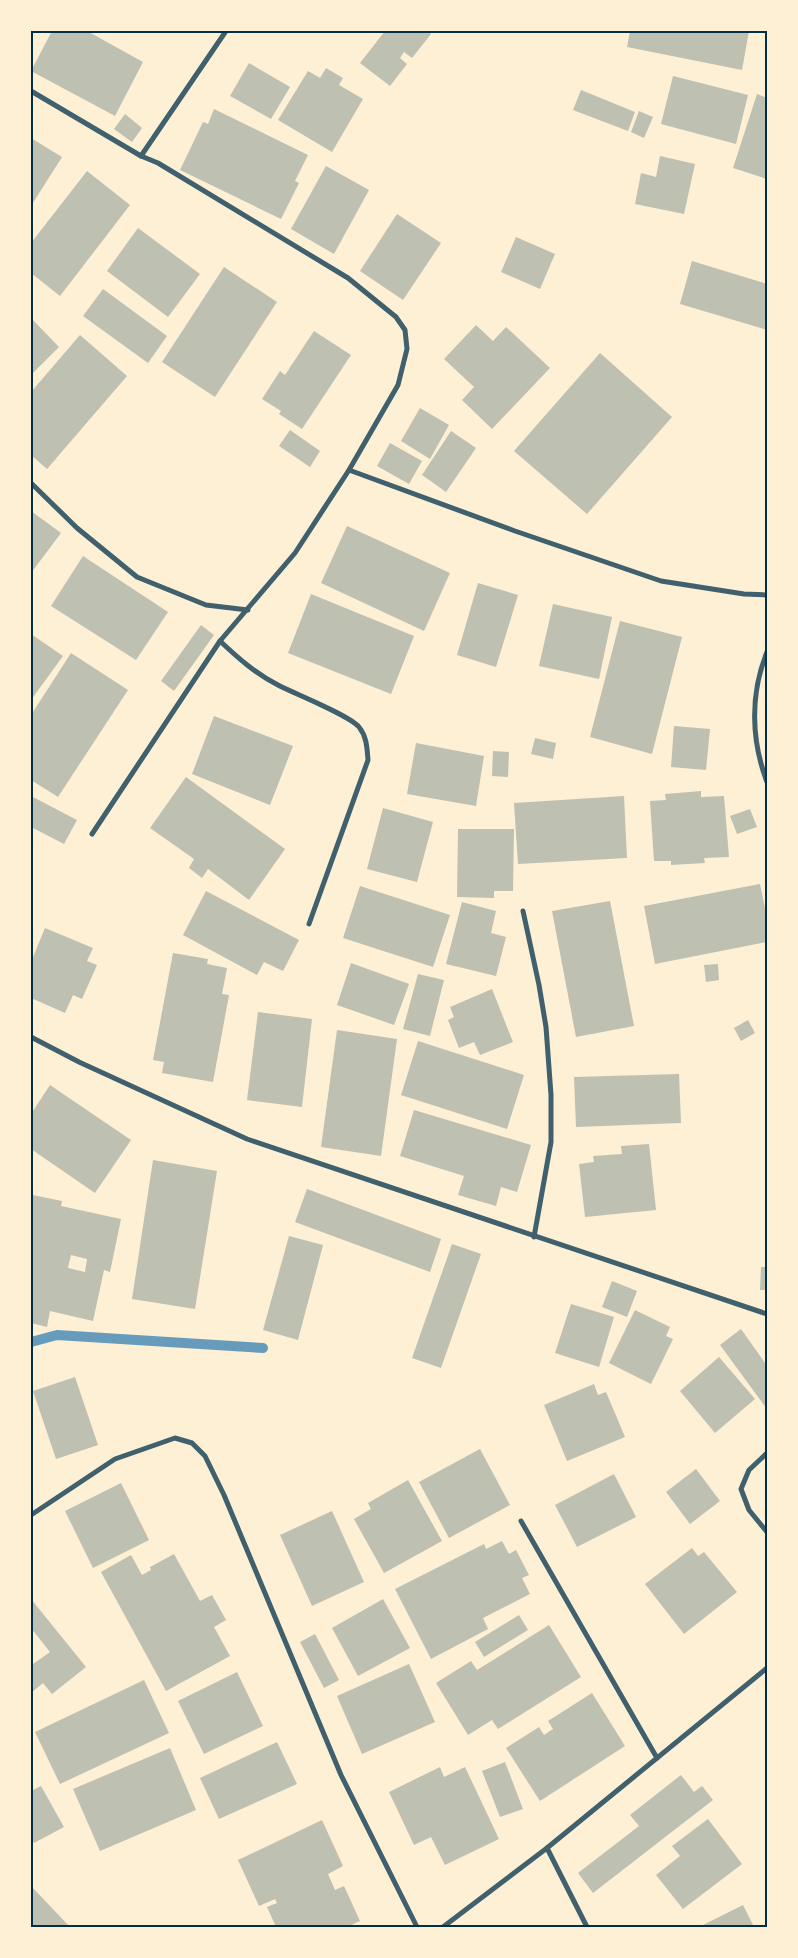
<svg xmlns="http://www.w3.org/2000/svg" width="798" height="1958" font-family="'Titillium Web',sans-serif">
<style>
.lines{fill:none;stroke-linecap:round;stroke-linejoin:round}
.stream{stroke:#669bbc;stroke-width:10}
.building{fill:#bec0b2;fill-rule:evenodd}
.minor{stroke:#3f606c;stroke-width:5}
.neatline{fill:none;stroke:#003049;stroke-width:2}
</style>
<rect width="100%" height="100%" fill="#fdf0d5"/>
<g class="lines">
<!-- stream -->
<path class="stream" d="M31,1342l26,-7 206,13"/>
</g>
<!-- building -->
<g class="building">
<path d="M52,31h35l56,31 -28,54 -84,-45z"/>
<path d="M385,31h42l4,3 -19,24 -8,-6 -4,6 7,6 -17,22 -30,-23z"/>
<path d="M630,31h119l-7,39 -115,-23z"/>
<path d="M249,63l41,24 -19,32 -41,-23z"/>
<path d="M326,68l17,10 -4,7 24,14 -31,53 -54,-32 30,-49 12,7z"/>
<path d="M673,76l75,19 -12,49 -75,-20z"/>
<path d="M581,90l54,22 -7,19 -55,-21z"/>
<path d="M757,94l10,4v81l-34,-11z"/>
<path d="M214,109l94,46 -13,26 4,2 -18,36 -101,-49 23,-48 5,2z"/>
<path d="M639,111l14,6 -9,21 -13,-6z"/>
<path d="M125,114l17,14 -10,14 -18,-13z"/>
<path d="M31,138l31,19 -31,49z"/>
<path d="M660,156l35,8 -11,50 -49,-10 6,-31 15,4z"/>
<path d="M326,166l43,24 -35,64 -43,-25z"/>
<path d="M87,171l43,34 -70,91 -29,-23v-30z"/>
<path d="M397,214l44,29 -38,57 -43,-29z"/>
<path d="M138,228l62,46 -32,43 -61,-46z"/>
<path d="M516,237l39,17 -15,35 -39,-17z"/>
<path d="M692,261l75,23v46l-87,-26z"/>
<path d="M224,267l53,35 -62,95 -53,-35z"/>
<path d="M103,289l64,47 -19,27 -65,-47z"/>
<path d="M31,318l28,29 -28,28z"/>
<path d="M476,325l17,16 13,-14 44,41 -58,61 -30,-29 12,-13 -30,-28z"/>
<path d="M314,331l37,24 -49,74 -23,-15 2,-3 -19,-12 18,-28 5,4z"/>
<path d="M80,335l47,41 -80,93 -16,-14v-63z"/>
<path d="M600,353l72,64 -85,97 -73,-63z"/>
<path d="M420,408l29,17 -19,34 -29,-18z"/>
<path d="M290,430l30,21 -10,16 -31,-21z"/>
<path d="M451,431l25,17 -30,44 -24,-17z"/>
<path d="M390,443l32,18 -13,23 -32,-18z"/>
<path d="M31,511l30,22 -30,40z"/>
<path d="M347,526l103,47 -26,58 -103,-48z"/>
<path d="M83,556l85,56 -32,48 -85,-54z"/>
<path d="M478,583l40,12 -22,72 -39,-12z"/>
<path d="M311,594l103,42 -23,58 -103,-41z"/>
<path d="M553,604l59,13 -13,62 -60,-13z"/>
<path d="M620,621l62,16 -30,117 -62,-17z"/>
<path d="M201,625l13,10 -40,56 -13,-10z"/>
<path d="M31,634l32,22 -32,44z"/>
<path d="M71,653l57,37 -70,107 -27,-17v-65z"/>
<path d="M214,716l79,30 -23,59 -78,-31z"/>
<path d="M674,726l36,3 -4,41 -35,-3z"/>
<path d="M535,738l21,5 -3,16 -22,-5z"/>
<path d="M416,743l68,13 -8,50 -69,-12z"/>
<path d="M493,751l16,1 -1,25 -16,-1z"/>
<path d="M186,777l99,72 -36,51 -41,-31 -6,9 -13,-10 5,-9 -44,-31z"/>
<path d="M701,791v6l23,-1 5,61 -25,1 1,5 -34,2v-4h-17l-4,-60 16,-1 -1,-6z"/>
<path d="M31,796l46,24 -13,24 -33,-17z"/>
<path d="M624,796l3,62 -109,6 -4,-61z"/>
<path d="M383,808l50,14 -16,60 -50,-13z"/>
<path d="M750,809l7,18 -20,7 -7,-18z"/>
<path d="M458,829h56l-1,62h-19v7l-37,-1z"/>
<path d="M760,884l7,34v24l-112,22 -11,-58z"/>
<path d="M360,886l90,29 -17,52 -90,-29z"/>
<path d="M206,891l93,49 -16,31 -19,-9 -7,13 -74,-40z"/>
<path d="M610,901l24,125 -58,11 -24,-126z"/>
<path d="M462,902l34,9 -5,22 15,4 -10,39 -50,-12z"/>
<path d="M45,928l48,20 -6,13 10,4 -15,34 -9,-4 -8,18 -34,-15v-36z"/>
<path d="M173,953l35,6 -1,5 20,4 -5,26 7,1 -16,87 -51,-9 2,-11 -11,-2z"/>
<path d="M351,963l58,21 -15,41 -57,-20z"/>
<path d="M718,964l1,16 -13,2 -2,-17z"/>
<path d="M418,974l26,6 -14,56 -27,-7z"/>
<path d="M492,989l21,53 -33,13 -6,-13 -15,6 -11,-28 6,-3 -4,-10z"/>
<path d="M258,1012l54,7 -10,88 -55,-7z"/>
<path d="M748,1020l7,13 -14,8 -7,-13z"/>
<path d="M337,1030l60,9 -16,117 -60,-9z"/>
<path d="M418,1041l106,34 -17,54 -106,-34z"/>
<path d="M679,1074l2,49 -105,4 -2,-50z"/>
<path d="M50,1085l81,55 -36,53 -64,-44v-35z"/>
<path d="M414,1110l117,35 -14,47 -16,-5 -5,19 -38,-11 6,-19 -64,-20z"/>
<path d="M649,1144l7,66 -71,7 -6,-53 15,-2 -1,-6 29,-2 -1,-8z"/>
<path d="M153,1160l64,11 -22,138 -63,-10z"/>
<path d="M307,1189l134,50 -11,33 -135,-50z"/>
<path d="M33,1195l29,6 -1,5 60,13 -11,53 -6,-2 -11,51 -43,-10 -3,16 -16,-4zM71,1255l16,4 -2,13 -17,-4z"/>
<path d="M289,1236l34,9 -25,95 -35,-10z"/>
<path d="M452,1244l29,10 -40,114 -29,-10z"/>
<path d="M761,1267h6v23h-7z"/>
<path d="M612,1281l25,10 -10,26 -25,-10z"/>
<path d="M571,1304l43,13 -15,50 -44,-14z"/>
<path d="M635,1310l35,17 -4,9 7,3 -22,45 -42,-21z"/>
<path d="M741,1329l24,34 2,-1v47l-47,-64z"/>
<path d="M719,1357l36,42 -40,34 -35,-42z"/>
<path d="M75,1377l23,68 -42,14 -23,-68z"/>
<path d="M594,1384l4,11 8,-3 19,45 -58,24 -23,-56z"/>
<path d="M480,1449l30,56 -61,33 -30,-56z"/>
<path d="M696,1469l24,32 -30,23 -24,-32z"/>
<path d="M614,1474l22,43 -59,30 -22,-42z"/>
<path d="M408,1480l34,61 -58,32 -30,-54 17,-10 -3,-6z"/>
<path d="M121,1483l28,57 -56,28 -28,-57z"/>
<path d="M332,1511l32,71 -52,24 -32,-71z"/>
<path d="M502,1541l7,13 7,-4 13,25 -7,3 8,16 -47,24 5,11 -57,30 -36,-70 89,-45 2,5z"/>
<path d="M692,1548l6,8 6,-4 33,40 -53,42 -39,-50z"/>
<path d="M174,1554l26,47 12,-6 14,25 -12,7 16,29 -64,35 -65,-119 30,-17 11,20 9,-5 -1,-3z"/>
<path d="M31,1599l55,68 -34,27 -9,-11 -12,10v-31l2,2 17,-12 -19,-24z"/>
<path d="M383,1599l27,49 -52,28 -26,-48z"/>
<path d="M519,1615l9,15 -44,27 -9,-15z"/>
<path d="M549,1625l32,52 -83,52 -6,-9 -24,15 -32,-52 35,-22 6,9z"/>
<path d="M315,1634l24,46 -15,8 -24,-46z"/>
<path d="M409,1664l26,58 -73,32 -25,-58z"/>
<path d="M237,1672l26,54 -59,28 -26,-53z"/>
<path d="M144,1680l25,53 -109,51 -25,-52z"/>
<path d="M592,1693l33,53 -85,55 -34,-53 33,-21 5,8 9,-6 -5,-8z"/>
<path d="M277,1742l20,42 -78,35 -19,-41z"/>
<path d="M170,1748l26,62 -96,41 -27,-62z"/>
<path d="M505,1762l18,47 -23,8 -18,-46z"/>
<path d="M440,1767l4,10 21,-10 34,72 -54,26 -14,-28 -17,8 -25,-53z"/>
<path d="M681,1775l13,17 8,-6 11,14 -120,93 -15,-20 61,-47 -9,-11z"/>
<path d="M41,1786l23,41 -30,16 -3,-5v-47z"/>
<path d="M708,1819l34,45 -59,45 -27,-34 24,-19 -8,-10z"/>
<path d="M322,1820l21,46 -15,8 7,16 9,-4 16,35 -13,6h-71l-9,-20 10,-4 -2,-4 -16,7 -21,-46z"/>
<path d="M31,1886l38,40 -1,1h-37z"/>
<path d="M743,1905l11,22h-55z"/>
</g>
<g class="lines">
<!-- minor -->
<g class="minor">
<path d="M31,91l110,65 17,7 190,115 48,39 9,13 2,19 -9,36 -49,85 -54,83 -75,88 -128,193"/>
<path d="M141,156l85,-125"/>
<path d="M349,470l166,61 146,50 83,13 23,1"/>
<path d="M31,483l46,45 60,49 69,28 42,5"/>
<path d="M220,641c18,17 36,33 58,44 17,9 71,30 81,42 8,10 8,21 9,33l-59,164"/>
<path d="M767,652c-17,42 -16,88 0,130"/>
<path d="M523,911l16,74 7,42 5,68v47l-17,95"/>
<path d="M31,1037l48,25 168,77 520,175"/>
<path d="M767,1453l-18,17 -8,19 8,21 18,22"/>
<path d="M31,1515l84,-56 60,-21 17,5 13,13 19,39 117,280 76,152"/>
<path d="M521,1521l136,237"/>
<path d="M547,1848l40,79"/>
<path d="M443,1927l104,-79 220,-180"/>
</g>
</g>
<!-- border -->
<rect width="798" height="1958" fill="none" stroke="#fdf0d5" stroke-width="65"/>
<rect x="32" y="32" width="734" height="1894" class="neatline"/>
</svg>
